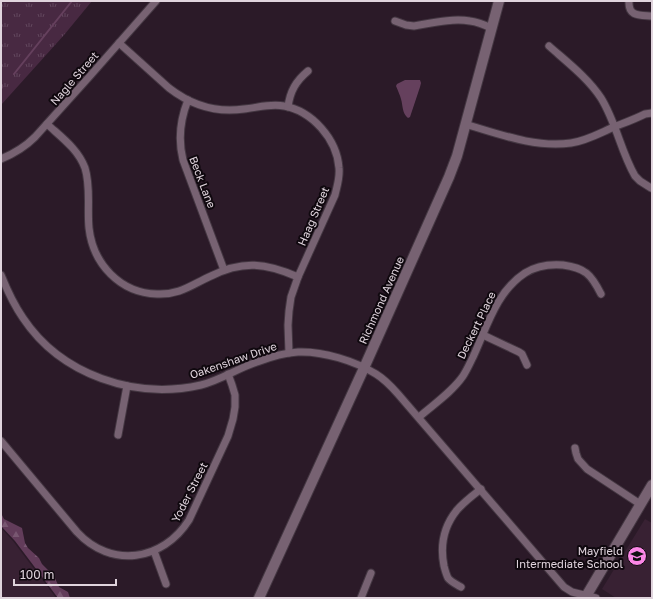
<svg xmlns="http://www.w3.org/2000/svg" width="653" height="599" font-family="'Golos Text',sans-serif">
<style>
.built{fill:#382133}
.forest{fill:url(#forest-firs)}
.park{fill:url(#park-tufts)}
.water{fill:#65405d}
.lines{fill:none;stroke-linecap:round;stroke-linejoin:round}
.stream{stroke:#65405d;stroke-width:2}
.street-casing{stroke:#443742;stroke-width:9}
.secondary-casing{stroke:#443742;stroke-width:12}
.street{stroke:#776272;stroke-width:7}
.secondary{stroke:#776272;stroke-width:10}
.labels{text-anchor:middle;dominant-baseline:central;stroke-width:4;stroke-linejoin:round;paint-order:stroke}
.street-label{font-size:11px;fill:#e0d4dd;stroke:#0f080e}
.poi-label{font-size:11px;fill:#e0d4dd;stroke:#0f080e;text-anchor:end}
</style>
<defs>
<pattern id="forest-firs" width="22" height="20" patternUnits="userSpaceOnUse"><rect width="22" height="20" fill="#623c5a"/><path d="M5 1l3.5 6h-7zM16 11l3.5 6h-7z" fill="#785771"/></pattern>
<pattern id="park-tufts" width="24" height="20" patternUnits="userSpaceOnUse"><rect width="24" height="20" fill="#482942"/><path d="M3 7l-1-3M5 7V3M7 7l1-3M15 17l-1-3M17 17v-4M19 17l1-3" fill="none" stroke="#62475d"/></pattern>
</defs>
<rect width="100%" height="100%" fill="#2b1a28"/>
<!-- built -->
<g class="built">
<path d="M645,519l7,4v75h-36l-14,-9z"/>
<path d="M1,528l12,13 43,57h-55z"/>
</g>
<!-- forest -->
<path class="forest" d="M1,513l3,6 18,9 3,15 3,5 11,10 3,6 12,12 5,11 9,5 2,6h-12l-43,-57 -14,-15z"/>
<!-- park -->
<path class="park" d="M2,1h90l-28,34 -63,70v-102z"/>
<!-- water -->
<path class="water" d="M405,80h15l1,3 -1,4 -10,30 -2,1c-6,-5 -5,-12 -7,-19 -1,-4 -3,-8 -5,-13l1,-2z"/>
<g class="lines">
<!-- stream -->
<g class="stream">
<path d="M14,74l58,-73"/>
<path d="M1,89l1,-2"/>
</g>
<defs>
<g id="street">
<path d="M629,1c-1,16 11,14 23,15"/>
<path d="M395,21l11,4 8,1c18,-3 38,-8 56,-5 8,1 15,4 21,7"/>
<path d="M119,43l50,45c22,17 48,25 75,21 13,-1 26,-6 40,-3 28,5 53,33 55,62 1,10 -2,18 -4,27l-37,82 -7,20 -2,14 -1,14 1,28"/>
<path d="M549,46c18,16 39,32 52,52 15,24 20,54 34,78l5,5 11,7"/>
<path d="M188,100c-8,20 -10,40 -5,60l41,110"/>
<path d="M288,107c2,-16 8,-26 20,-36"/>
<path d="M47,124c14,13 31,25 38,44 6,19 2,40 4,60 4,36 31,65 68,66 23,1 34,-9 54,-18 32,-16 55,-13 87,1"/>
<path d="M465,124c34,10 70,24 106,19 15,-2 29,-10 43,-16 10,-4 21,-8 31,-13l7,-1"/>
<path d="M1,159c12,-5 24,-12 34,-22l54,-60 67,-76"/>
<path d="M1,275c6,15 13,30 22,43 38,57 112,82 178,67 20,-5 37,-17 56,-23 13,-5 27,-9 41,-10 25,-1 57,9 78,22 8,5 15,12 22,20l166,193 8,5 24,6"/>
<path d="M483,335l36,17 3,2 5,11"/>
<path d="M419,417c15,-13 33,-25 44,-41 4,-6 7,-13 10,-19 14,-30 23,-65 52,-84 11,-7 25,-9 38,-8 22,3 28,9 38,29"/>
<path d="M118,435l9,-49"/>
<path d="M1,441l76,91c34,37 86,29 112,-12l39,-84 5,-17 2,-12v-12l-3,-10 -4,-11"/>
<path d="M575,448l1,5 2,6 9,10 53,35"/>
<path d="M154,551l12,33"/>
<path d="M461,587c-5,-3 -10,-5 -13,-9 -2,-4 -3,-8 -4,-12 -4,-20 0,-40 13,-56 7,-8 15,-14 24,-21"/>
<path d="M361,598l10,-25"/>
</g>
<g id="secondary">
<path d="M259,598l105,-230 85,-191 8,-21 42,-155"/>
<path d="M585,598l67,-113"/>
</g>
</defs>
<!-- street casing -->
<use href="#street" class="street-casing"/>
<!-- secondary casing -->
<use href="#secondary" class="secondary-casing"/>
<!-- street -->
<use href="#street" class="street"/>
<!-- secondary -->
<use href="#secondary" class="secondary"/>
</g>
<!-- icons -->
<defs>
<symbol id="school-disc" viewBox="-11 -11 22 22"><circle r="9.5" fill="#fb87e6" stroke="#0f080e"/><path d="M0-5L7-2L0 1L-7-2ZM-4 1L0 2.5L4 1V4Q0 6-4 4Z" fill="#111"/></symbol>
</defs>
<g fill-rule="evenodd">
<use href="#school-disc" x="626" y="545" width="22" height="22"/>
</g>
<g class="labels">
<!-- street labels -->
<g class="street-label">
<text transform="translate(74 78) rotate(-49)">Nagle Street</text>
<text transform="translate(203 182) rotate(69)">Beck Lane</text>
<text transform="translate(313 216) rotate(-67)">Haag Street</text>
<text transform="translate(381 300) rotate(-66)">Richmond Avenue</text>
<text transform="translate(476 325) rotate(-64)">Deckert Place</text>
<text transform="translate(233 360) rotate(-19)">Oakenshaw Drive</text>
<text transform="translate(189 492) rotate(-63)">Yoder Street</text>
</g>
<!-- poi labels -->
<g class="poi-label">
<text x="623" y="550">Mayfield<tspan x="623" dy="13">Intermediate School</tspan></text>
</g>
</g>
<!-- border -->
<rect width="653" height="599" fill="none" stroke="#e0d4dd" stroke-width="4"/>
<!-- scale -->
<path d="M14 579v6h102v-6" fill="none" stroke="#e0d4dd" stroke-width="2"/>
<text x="20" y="579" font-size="12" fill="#e0d4dd" stroke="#0f080e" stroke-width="3" paint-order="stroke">100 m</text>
</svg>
